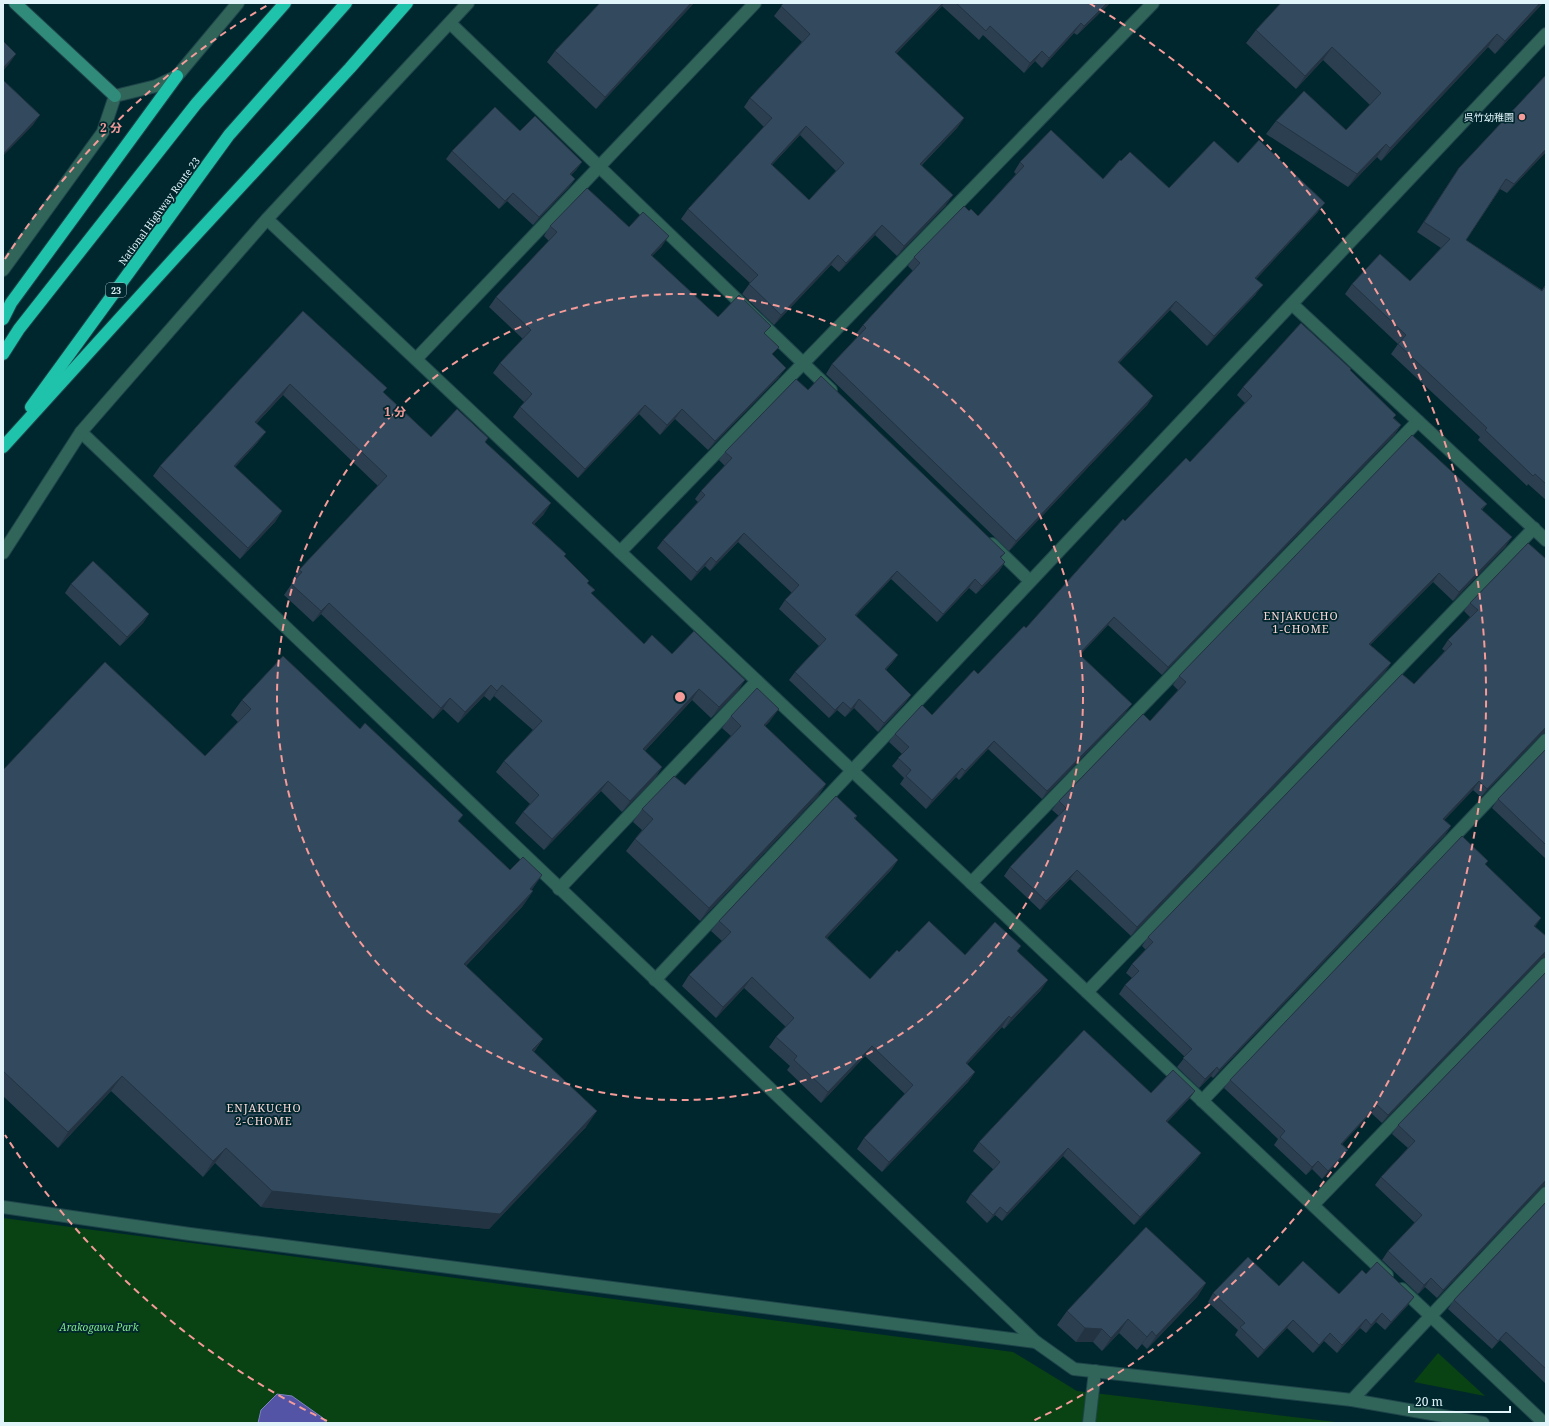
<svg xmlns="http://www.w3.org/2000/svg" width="1549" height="1426" font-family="'Noto Serif','Noto Sans JP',serif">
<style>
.green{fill:#094213}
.water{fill:#5354a6;stroke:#7d84bf}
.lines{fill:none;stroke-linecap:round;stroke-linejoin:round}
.lane-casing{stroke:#1f444a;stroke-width:14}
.street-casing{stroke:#1f444a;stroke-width:14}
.secondary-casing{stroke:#1f444a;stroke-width:14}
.highway-casing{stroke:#1f444a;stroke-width:14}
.lane{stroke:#31655a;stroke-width:12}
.street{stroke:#31655a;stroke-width:12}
.secondary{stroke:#318b7b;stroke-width:12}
.highway{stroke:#1fc3ab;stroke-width:12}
.wall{fill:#2b3f51;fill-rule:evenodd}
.shaded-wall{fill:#233342}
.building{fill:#32495e;stroke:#233342;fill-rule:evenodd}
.ring{fill:none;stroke:#f59b99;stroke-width:2;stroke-dasharray:7 5}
.poi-dot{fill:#f59b99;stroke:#00272e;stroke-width:1.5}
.labels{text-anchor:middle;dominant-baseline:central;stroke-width:3.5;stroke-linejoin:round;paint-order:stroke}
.shield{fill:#00272e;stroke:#9db6bc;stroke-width:1}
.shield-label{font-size:9px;font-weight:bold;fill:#e0f4f9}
.poi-label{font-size:10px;fill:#e0f4f9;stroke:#00272e;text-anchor:end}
.street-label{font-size:10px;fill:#e0f4f9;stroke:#00272e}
.park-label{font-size:10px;font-style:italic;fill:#83e78a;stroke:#00272e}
.neighbourhood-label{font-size:11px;letter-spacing:1px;fill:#fad6d5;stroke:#00272e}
.centre{fill:#f59b99;stroke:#00272e;stroke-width:2}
.ring-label{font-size:12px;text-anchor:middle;font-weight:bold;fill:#f59b99;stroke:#00272e;stroke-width:3.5;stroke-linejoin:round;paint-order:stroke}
</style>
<rect width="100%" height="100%" fill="#00272e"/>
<!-- green -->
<g class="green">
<path d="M3,1218l1010,134 64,39 267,32h-1341z"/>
<path d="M1438,1353l47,43 -71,-14z"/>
</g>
<!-- water -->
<path class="water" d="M277,1394l15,2 31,22 3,5h-68l3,-13z"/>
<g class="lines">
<defs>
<path id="lane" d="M1089,1423l6,-52"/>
<g id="street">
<path d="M450,23l381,367"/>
<path d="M267,219l1120,1056"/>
<path d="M3,270l100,-138 12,-36 41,-10 21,-10 61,-73"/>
<path d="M1292,304l254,236"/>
<path d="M416,359l339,-356"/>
<path d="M81,432l955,910 38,27 278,31 131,23"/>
<path d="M992,544l38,37"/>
<path d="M620,552l533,-549"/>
<path d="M3,553l78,-121 186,-213 201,-216"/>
<path d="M971,883l447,-462"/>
<path d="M559,889l198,-208"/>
<path d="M655,980l891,-946"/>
<path d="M1087,992l447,-464"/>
<path d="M1202,1101l344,-361"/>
<path d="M1313,1205l233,-241"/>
<path d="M3,1207l187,27 846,108"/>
<path d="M1402,1289l140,132"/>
<path d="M1352,1400l194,-207"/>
</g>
<path id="secondary" d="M15,3l100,93"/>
<g id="highway">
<path d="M3,319l8,-16 166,-227"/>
<path d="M3,354l16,-25 177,-225 89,-101"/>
<path d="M31,407l198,-272 117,-132"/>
<path d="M3,447l177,-195 170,-184 57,-65"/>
</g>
</defs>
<!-- lane casing -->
<use href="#lane" class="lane-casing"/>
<!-- street casing -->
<use href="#street" class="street-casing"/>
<!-- secondary casing -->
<use href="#secondary" class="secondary-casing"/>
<!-- highway casing -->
<use href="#highway" class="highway-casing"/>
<!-- lane -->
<use href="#lane" class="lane"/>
<!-- street -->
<use href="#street" class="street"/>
<!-- secondary -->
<use href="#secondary" class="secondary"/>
<!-- highway -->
<use href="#highway" class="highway"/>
</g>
<!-- wall -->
<g class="wall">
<path d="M600,3h94l-98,106 -49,-47 8,-11z"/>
<path d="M784,3h326l-33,32 -3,-2 -32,35 -7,-7 -11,12 -41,-38 -4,5 -37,-34 -46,48 68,64 -7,10 -35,37 24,40 -49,51 -22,-21 -36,37 -8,-7 -57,60 -32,-31 8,-11 -69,-64 7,-10 76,-82 -20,-20 6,-9 52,-56 -28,-26zM800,135l36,36 -27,29 -37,-35z"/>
<path d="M1281,3h262l-48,51 -7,-7 -107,114 -4,-4 -29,30 -82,-53 10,-13 70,9 24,-25 -47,-45 -27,29 -50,-46 10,-13z"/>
<path d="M1546,75v79l-1,-1 -38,40 -7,-4 -34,51 76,50 4,-6v216l-18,-16 -1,2 -49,-46 2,-3 -89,-83 7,-10 -53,-50 7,-10 58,-3 31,-33 -24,-16 42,-64z"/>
<path d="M520,131l62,31 -6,8 -5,5 4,4 -6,8 -36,38 -26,-24 -8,8 -53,-50 6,-8z"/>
<path d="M1121,161l48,27 69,-25 80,49 -62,67v15l-49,52 -37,-36 -51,53 34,33 -6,9 -138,146 -183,-177 6,-10 26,-28 -2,-2 7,-9 50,-54 -5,-5 6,-9 55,-46 9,5 38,-42 -2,-2 6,-10 83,17z"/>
<path d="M550,226l79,1 33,19 -10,10 66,61 47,17 8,21 6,22 -71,73 -33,-31 -15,16 -21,-21 -61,64 -65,-61 7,-10 5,-4 -32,-30 7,-10 23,-24 -34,-32 7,-10 53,-56 -5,-5z"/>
<path d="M303,311l81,82 47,44 54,5 59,72 -10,10 32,30 -2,2 24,27 4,11 52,50 28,10 66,37 -27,27 -19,-18 -47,51 17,16 -7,11 -33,34 -21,-21 -57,59 -29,-27 8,-11 7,-8 -34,-32 8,-11 29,-31 -39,-34 -4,5 -6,-5 -26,27 -15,-14 -10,10 -112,-105 -8,8 -29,-27 9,-13 -1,-2 7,-10 79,-84 -95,-91 -26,28 1,19 -23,25 47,44 -7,11 -35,37 -87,-83 7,-10z"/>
<path d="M1350,371l44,47 7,7 -6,9 -233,241 -54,-50 -28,30 46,57 -84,87 -54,-50 -29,31 -3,-3 -30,32 -26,-25 4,-6 -12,-12 10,-12 -13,-12 6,-8 37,-19 46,-41 48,-46 99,-107 65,-59 55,-59 -8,-8 6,-8z"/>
<path d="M808,390l197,163 -4,5 4,4 -6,9 -23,23 -7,-6 -32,34 -46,-43 -35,37 42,39 -6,8 -6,7 25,25 -6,8 -27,29 -24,-24 -9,9 -8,-7 -8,8 -40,-38 6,-8 24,-26 -40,-37 6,-9 7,-7 -54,-51 -28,29 -5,-5 -14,15 -34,-33 6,-8 35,-38 -3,-3 6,-8 24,-25 -6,-6 6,-8z"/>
<path d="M1487,504l-5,6 24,36 -53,55 -20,-19 -63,63 21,18 -6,9 -254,264 -61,-57 -30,31 -36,-34 6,-9 49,-51 -7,-6 7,-9 91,-80 28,-31 -5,-5 6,-9z"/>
<path d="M1528,543l16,190 -3,2 -60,62 -8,-7 -29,30 7,6 -6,9 -232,243 -2,-2 -12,12 -22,-21 8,-10 -66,-63 6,-9 7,-7 -6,-5 6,-9 14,-14 -4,-4 6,-9 266,-253 31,-33 -3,-2 6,-9 22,-23 -6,-6 6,-8z"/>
<path d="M71,584l78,30 -6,9 -23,23 -55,-53z"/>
<path d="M242,700l217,122 51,48 32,5 -11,15 2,1 -11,16 -56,59 77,73 -9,13 52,75 -97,102 -228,-22 -46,-44 -12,14 -92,-86 -53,57 -55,-52v-326l202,-14 33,-34 -7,-7z"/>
<path d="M731,716l39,5 -5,5 61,58 -8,12 -118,125 -74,-70 9,-12 7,-9 -9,-8 9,-13 43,-24 46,-49 -9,-8z"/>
<path d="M1546,749v110l-54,-51 6,-9z"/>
<path d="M857,816l-2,3 43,41 -7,10 -64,68 43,41 29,-27 66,3 53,-4 23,39 -37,39 -2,-2 -35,37 8,8 -7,10 -86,90 -25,-23 7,-11 41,-44 -40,-38 -44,47 -34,-33 3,-4 -21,-19 7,-10 10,-10 -42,-39 -28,30 -34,-32 7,-11 33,-34 -11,-10 8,-10z"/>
<path d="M1488,861l-3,4 50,62 6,32 -159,164 -11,-10 -29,31 6,6 -6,8 -20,21 -10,-10 -6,6 -32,-30 4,-6 -54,-51 6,-8z"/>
<path d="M1546,972v214h-2l-3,2 -104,110 -12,-11 -7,7 -36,-34 6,-9 27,-28 -40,-38 6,-8 27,-29 -16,-14 6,-9z"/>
<path d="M1195,1091l-6,8 -22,23 34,31 -6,8 -61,64 -71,-69 -61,65 -7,-6 -8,8 -21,-21 5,-8 23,-24 -21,-19 6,-9 172,-49z"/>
<path d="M1546,1202v182l-46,-44 -8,9 -44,-40 6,-9z"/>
<path d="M1366,1274l42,31 -23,25 -9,-8 -10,11 -6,-5 -23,25 -13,-12 -11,12 -26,-25 -29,30 -23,-23 3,-5 -30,-28 5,-9 66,-7 60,8z"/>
<path d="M1206,1283l-9,14 -50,52 -5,-5 -5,6 -18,-17 -17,18 -9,-9h-17l-19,-17 10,-14z"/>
</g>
<!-- shaded-wall -->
<g class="shaded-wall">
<path d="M691,3h3l-98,106 9,-12z"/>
<path d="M943,3h1l-2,3 -54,56 7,-10z"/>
<path d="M1107,3h3l-33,32 7,-9z"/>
<path d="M1540,3h3l-48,51 10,-13z"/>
<path d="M1081,23l-7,10 -32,35 7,-10z"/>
<path d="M1497,34l-9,13 -107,114 9,-13z"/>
<path d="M1332,47l-9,13 -27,29 9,-13z"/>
<path d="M1042,51l-7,10 -11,12 6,-10z"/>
<path d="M16,54l-7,10 -6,7v-3z"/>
<path d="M40,115l-7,10 -30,31v-2z"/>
<path d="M964,118l-7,10 -44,45 7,-9z"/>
<path d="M806,126l-6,9 -36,38 7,-9z"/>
<path d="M1386,144l-9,13 -29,30 9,-13z"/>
<path d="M1546,149v3l-1,1 -38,40 7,-9z"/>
<path d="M582,162l-6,8 -12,12 6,-8z"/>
<path d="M575,179l-6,8 -36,38 6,-8z"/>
<path d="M513,193l-6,8 -8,8 6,-8z"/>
<path d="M953,195l-7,10 -49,51 7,-10z"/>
<path d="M1325,203l-7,9 -69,75 6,-9z"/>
<path d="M882,225l-7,10 -36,37 7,-9z"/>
<path d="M669,236l-7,10 -18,18 7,-9z"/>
<path d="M838,255l-7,10 -57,60 7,-10z"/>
<path d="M1263,285l-7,9 -49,52 7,-10z"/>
<path d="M1176,301l-6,9 -59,61 7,-9z"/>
<path d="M786,368l-7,9 -71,73 7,-9z"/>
<path d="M290,384l-7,11 -35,37 7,-10z"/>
<path d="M1153,396l-6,9 -138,146 7,-10z"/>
<path d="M645,405l-6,9 -61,64 7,-9z"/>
<path d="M682,409l-7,10 -15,16 7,-10z"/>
<path d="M1401,425l-6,9 -233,241 6,-8z"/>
<path d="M266,432l-8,10 -32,35 8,-11z"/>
<path d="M551,503l-7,11 -19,20 7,-11z"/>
<path d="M282,511l-7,11 -35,37 8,-11z"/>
<path d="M744,533l-6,9 -28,29 6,-9z"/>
<path d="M1512,537l-6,9 -53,55 6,-9z"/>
<path d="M711,557l-6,9 -14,15 6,-9z"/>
<path d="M1005,562l-6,9 -23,23 6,-8z"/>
<path d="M897,571l-6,8 -42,44 6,-8z"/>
<path d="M1439,573l-6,9 -70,70 6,-8z"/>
<path d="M975,579l-6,9 -32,34 6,-8z"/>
<path d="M329,603l-8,11 -8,8 8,-11z"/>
<path d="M149,614l-6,9 -23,23 7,-9z"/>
<path d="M1114,617l-6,8 -35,37 6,-8z"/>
<path d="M898,655l-6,8 -13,14 6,-8z"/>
<path d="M1391,663l-6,9 -254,264 6,-9z"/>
<path d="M745,680l-7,11 -27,27 8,-11z"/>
<path d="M491,685l-7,11 -26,27 7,-11z"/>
<path d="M502,685l-8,11 -4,5 7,-10z"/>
<path d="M699,689l-7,11 -56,60 7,-11z"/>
<path d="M911,695l-6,8 -27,29 6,-9z"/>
<path d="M450,698l-7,11 -10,10 8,-11z"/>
<path d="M859,699l-5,9 -9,9 6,-8z"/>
<path d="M843,702l-6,8 -8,8 6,-8z"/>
<path d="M1132,704l-6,8 -84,87 5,-8z"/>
<path d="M779,709l-9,12 -15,16 9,-12z"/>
<path d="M1546,727v6h-2l-3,2 -60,62 6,-8z"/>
<path d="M994,741l-6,8 -29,31 6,-9z"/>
<path d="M662,767l-7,11 -33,34 8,-11z"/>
<path d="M962,768l-6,9 -30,32 6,-9z"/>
<path d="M608,781l-7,10 -57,59 8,-11z"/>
<path d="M1479,781l-6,9 -36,38 6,-9z"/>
<path d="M826,784l-8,12 -118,125 9,-13z"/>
<path d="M1451,826l-6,9 -232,243 6,-8z"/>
<path d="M898,860l-7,10 -73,77 7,-10z"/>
<path d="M1077,870l-7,9 -30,31 6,-9z"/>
<path d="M542,875l-11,16 -1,-2z"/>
<path d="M533,891l-11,16 -69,72 11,-15z"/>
<path d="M1541,918l-6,9 -1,-1z"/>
<path d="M1546,951v6l-5,2 -159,164 6,-8z"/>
<path d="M752,977l-8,11 -28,30 7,-11z"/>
<path d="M1048,980l-7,10 -37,39 7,-11z"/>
<path d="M1009,1016l-7,11 -43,46 7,-10z"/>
<path d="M543,1039l-11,15v-4z"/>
<path d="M872,1046l-7,10 -44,47 7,-11z"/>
<path d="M1217,1067l-6,9 -12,12 6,-9z"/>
<path d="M975,1072l-7,10 -86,90 7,-10z"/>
<path d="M122,1076l-11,15 -53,57 10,-16z"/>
<path d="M1195,1091l-6,8 -28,30 5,-8z"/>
<path d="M1377,1105l-6,8 -36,39 6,-8z"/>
<path d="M597,1111l-11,16 -97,102 -228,-22 11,-16z"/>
<path d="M226,1148l-11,15 -12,14 10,-16z"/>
<path d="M1068,1148l-5,8 -61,65 5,-8z"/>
<path d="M1348,1150l-6,8 -20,21 6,-8z"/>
<path d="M1201,1153l-6,8 -61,64 6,-8z"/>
<path d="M1318,1161l-6,8 -6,6 6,-8z"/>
<path d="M1546,1180v6h-2l-3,2 -104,110 6,-8z"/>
<path d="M1000,1207l-5,8 -8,8 6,-8z"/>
<path d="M1431,1278l-6,9 -7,7 6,-9z"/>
<path d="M1206,1283l-9,14 -50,52 9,-13z"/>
<path d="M1414,1297l-6,8 -23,25 6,-8z"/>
<path d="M1382,1313l-6,9 -10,11 5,-8z"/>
<path d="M1128,1319l-9,14 -17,18 9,-13z"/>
<path d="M1366,1319l-6,9 -23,25 5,-8z"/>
<path d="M1293,1320l-6,8 -29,30 6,-8z"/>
<path d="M1085,1328l17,1 -9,13h-17z"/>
<path d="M1152,1331l-10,13 -5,6 10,-13z"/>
<path d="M1506,1332l-6,8 -8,9 6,-8z"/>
<path d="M1330,1333l-6,8 -11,12 6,-8z"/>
</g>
<!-- building -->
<g class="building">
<path d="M600,3h91l-86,94 -50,-46z"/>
<path d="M784,3h159l-48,49 69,66 -44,46 33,31 -49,51 -22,-21 -36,38 -8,-8 -57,60 -32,-31 9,-9 -70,-66 84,-91 -22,-20 60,-64 -29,-28zM806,126l38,37 -35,37 -38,-36z"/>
<path d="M956,3h151l-23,23 -3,-3 -32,35 -7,-7 -12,12 -40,-37 -4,5z"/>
<path d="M1281,3h259l-35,38 -8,-7 -107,114 -4,-4 -29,30 -81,-53 28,-30 42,39 35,-37 -49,-46 -27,29 -49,-46z"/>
<path d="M3,41l13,13 -13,14z"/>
<path d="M1546,75v74l-32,35 -8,-5 -40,61 76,51 4,-6v199l-11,-10 -2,2 -48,-46 2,-2 -89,-84 8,-9 -54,-51 28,-30 30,27 40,-42 -26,-17 35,-54z"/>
<path d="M3,80l37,35 -37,39z"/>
<path d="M495,107l25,24 15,-15 47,46 -12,12 5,5 -36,38 -26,-24 -8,8 -53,-50z"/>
<path d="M1051,130l52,49 17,-19 1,1 9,-9 39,36 45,-47 24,22 21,-23 66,63 -70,75 8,7 -49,51 -38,-35 -58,61 35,34 -137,145 -184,-177 34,-36 -3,-3 57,-62 -6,-6 50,-51 5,5 2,-2 7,7 46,-50 -4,-4z"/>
<path d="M587,188l42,39 14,-15 26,24 -18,19 67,62 21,-22 32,31 -7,7 15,14 -7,7 14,14 -71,73 -33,-32 -15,16 -22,-20 -60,64 -65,-62 12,-13 -32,-31 31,-33 -35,-33 61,-65 -7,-6z"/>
<path d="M303,311l84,77 -4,4 48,45 26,-28 31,29 -3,4 66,61 -19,20 34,31 -2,2 25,25 -2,2 8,7 -4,3 53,51 8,-9 20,19 22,-23 51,49 -26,27 -20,-18 -56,60 19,18 -32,34 -22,-20 -56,58 -29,-27 16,-17 -35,-34 38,-40 -40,-36 -5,6 -6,-6 -26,27 -15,-14 -9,10 -112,-105 -8,8 -30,-27 11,-12 -3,-2 88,-94 -97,-92 -35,38 11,10 -32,34 48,45 -34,37 -88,-82z"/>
<path d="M1301,323l50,46 -1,1 46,45 -3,3 8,7 -233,242 -54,-50 -35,37 53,50 -85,87 -53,-50 -29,30 -3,-3 -30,32 -26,-24 5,-6 -13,-12 11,-11 -14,-13 27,-29 10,10 42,-45 4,4 46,-48 2,2 97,-109 2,2 61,-63 4,4 62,-66 -9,-9z"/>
<path d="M821,376l184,177 -5,4 5,5 -23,24 -7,-7 -32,35 -46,-43 -42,44 43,40 -13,14 26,26 -27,28 -25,-24 -8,10 -8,-7 -8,8 -40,-38 31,-33 -41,-39 14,-15 -55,-52 -28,29 -5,-5 -14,15 -34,-32 42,-45 -4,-4 31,-33 -7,-6 71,-73 12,11z"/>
<path d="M1412,435l75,69 -6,5 31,28 -53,55 -20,-19 -70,71 22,19 -254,264 -60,-57 -31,31 -36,-34 56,-59 -7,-7 84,-87 7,7 36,-39 -7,-6z"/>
<path d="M1528,543l18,16v168l-59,62 -8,-8 -36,38 8,7 -232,244 -2,-3 -12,12 -22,-21 9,-9 -67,-64 14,-14 -7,-7 21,-22 -5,-5 254,-263 12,10 38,-40 -4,-4 30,-30 -8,-7z"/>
<path d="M93,561l56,53 -22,23 -56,-53z"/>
<path d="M283,656l77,73 5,-6 98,92 -5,6 52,49 13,-13 19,18 -12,14 3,2 -69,73 79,75 -11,11 65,61 -97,103 -228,-23 -46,-43 -13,13 -91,-85 -54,56 -65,-61v-301l102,-108 100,94 46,-47 -9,-9z"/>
<path d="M757,688l22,21 -15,16 62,59 -117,124 -74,-69 18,-20 -11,-10 32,-33 11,9 56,-59 -10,-10z"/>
<path d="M1546,749v96l-48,-46z"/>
<path d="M836,796l21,20 -3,2 44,42 -73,77 45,42 27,-29 2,2 30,-31 36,34 30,-33 26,24 -4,5 31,29 -37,38 -2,-2 -43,47 9,9 -86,90 -25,-24 49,-53 -41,-39 -44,46 -34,-32 3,-4 -21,-19 18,-19 -42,-41 -29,30 -34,-32 42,-43 -12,-11z"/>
<path d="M1462,836l26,25 -3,3 56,54 -7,8 12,10v15l-158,164 -11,-10 -36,39 7,6 -20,21 -10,-10 -6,6 -32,-30 5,-6 -55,-51z"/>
<path d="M1546,972v208l-103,110 -12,-12 -7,7 -36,-34 34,-36 -41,-38 34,-36 -17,-16z"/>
<path d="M1084,1030l67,63 22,-23 22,21 -29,30 35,32 -61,64 -72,-69 -61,65 -7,-6 -7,8 -22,-21 29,-32 -21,-20z"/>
<path d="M1546,1202v167l-40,-37 -8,9 -44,-41z"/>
<path d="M1146,1227l60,56 -50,53 -4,-5 -5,6 -19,-18 -17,19 -9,-9 -17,-1 -18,-17z"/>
<path d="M1248,1257l31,29 24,-25 36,33 23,-24 4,4 11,-12 37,35 -23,25 -9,-9 -11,12 -5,-6 -24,26 -12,-12 -11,12 -26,-25 -29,30 -24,-23 5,-4 -32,-30z"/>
</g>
<!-- distance rings -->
<g class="ring">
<circle cx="680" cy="697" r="403"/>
<path d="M327 1421A805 805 0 0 1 5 1135M5 259A805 805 0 0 1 271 3M1089 3A805 805 0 0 1 1033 1421"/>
</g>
<!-- markers -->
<circle class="poi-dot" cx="1522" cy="117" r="4"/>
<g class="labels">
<!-- shield labels -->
<rect class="shield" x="106" y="283" width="20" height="14" rx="3"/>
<g class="shield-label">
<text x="116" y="290">23</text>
</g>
<!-- poi labels -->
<g class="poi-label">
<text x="1514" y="117">呉竹幼稚園</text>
</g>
<!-- street labels -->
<g class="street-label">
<text transform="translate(159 211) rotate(-54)">National Highway Route 23</text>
</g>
<!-- park labels -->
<g class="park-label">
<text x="99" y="1327">Arakogawa Park</text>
</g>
<!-- neighbourhood labels -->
<g class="neighbourhood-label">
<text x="1301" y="615">ENJAKUCHO<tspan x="1301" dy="13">1-CHOME</tspan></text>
<text x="264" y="1107">ENJAKUCHO<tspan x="264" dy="13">2-CHOME</tspan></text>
</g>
</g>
<circle cx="680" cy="697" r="6" class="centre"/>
<g class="ring-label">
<text x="111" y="132">2 分</text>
<text x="395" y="416">1 分</text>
</g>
<!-- border -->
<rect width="1549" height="1426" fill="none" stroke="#e0f4f9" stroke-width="8"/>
<!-- scale -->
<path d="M1409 1406v6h101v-6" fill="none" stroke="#e0f4f9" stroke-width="2"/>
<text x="1415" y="1406" font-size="12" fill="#e0f4f9" stroke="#00272e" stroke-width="3" paint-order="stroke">20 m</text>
</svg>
